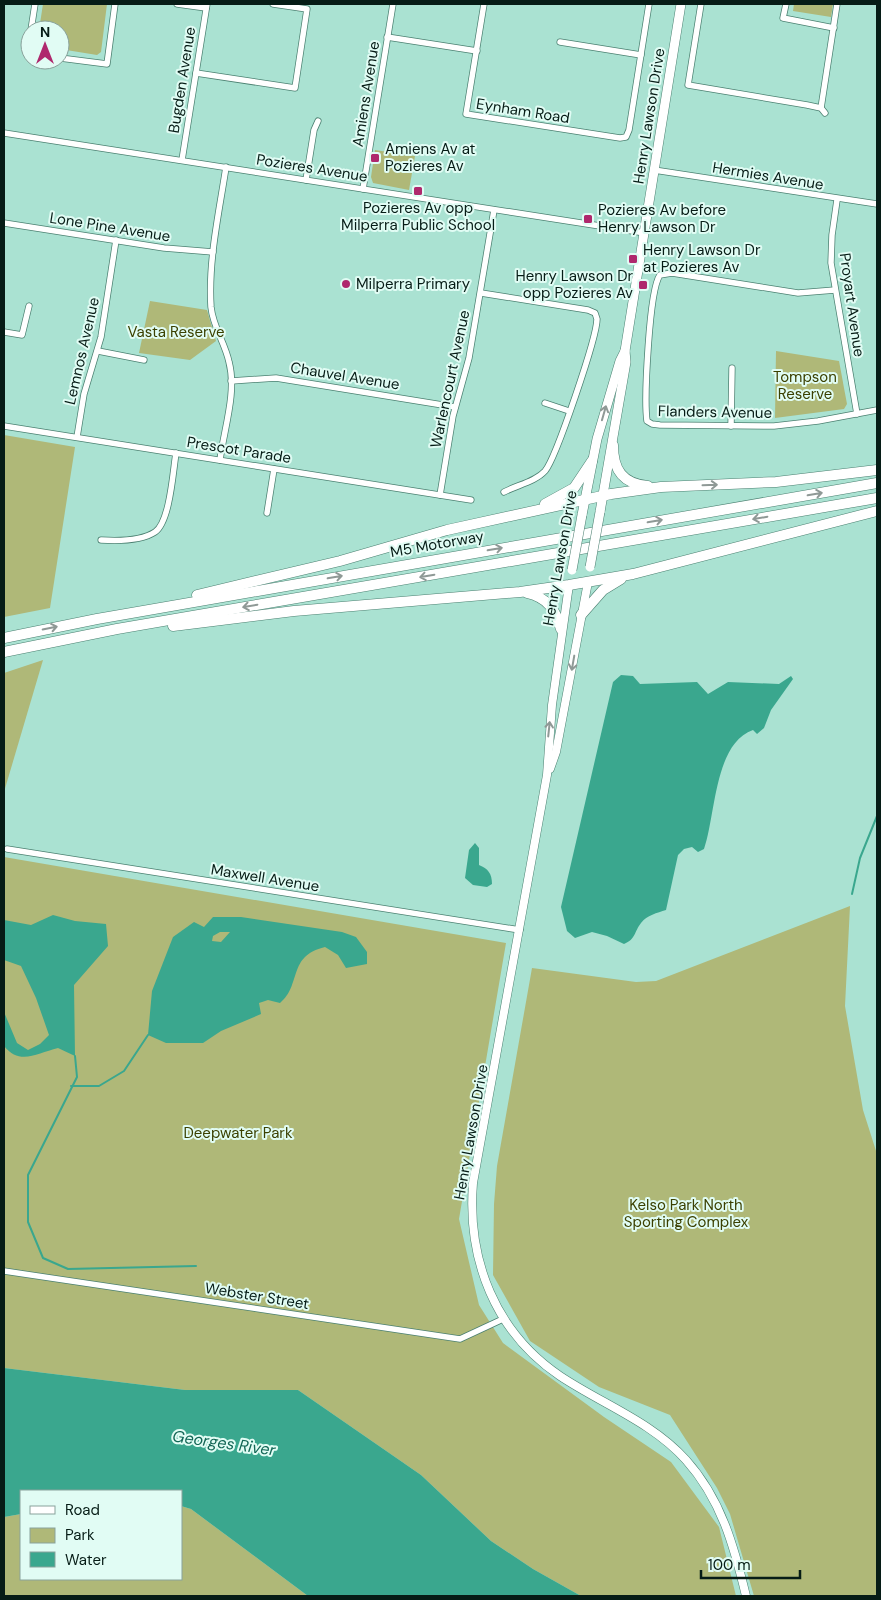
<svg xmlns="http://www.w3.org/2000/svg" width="881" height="1600" font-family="'DM Sans',sans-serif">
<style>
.green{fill:#afb878}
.water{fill:#3aa78e;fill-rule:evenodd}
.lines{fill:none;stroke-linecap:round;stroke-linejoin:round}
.stream{stroke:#3aa78e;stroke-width:2}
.minor-casing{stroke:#4b8071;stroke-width:7}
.secondary-casing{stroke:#4b8071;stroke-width:9}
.primary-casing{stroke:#4b8071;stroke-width:10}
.motorway-casing{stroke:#4b8071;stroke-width:11}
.minor{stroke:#fff;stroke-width:5.5}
.secondary{stroke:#fff;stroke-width:8}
.primary{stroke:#fff;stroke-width:9}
.motorway{stroke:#fff;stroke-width:10}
.primary-bridge-casing{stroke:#4b8071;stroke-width:10;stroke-linecap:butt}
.primary-bridge{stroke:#fff;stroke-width:9}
.oneway{stroke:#8f9996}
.poi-dot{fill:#af286d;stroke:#e1fcf4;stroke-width:2}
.labels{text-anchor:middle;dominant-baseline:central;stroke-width:4;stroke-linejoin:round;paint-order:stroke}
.street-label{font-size:15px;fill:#061c16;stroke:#e1fcf4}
.poi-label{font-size:15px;fill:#061c16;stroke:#e1fcf4;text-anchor:start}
.park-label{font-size:15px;fill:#3b4000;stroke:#e1fcf4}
.water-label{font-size:16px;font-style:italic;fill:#126655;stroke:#e1fcf4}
</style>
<rect width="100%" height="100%" fill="#aae2d2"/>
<!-- green -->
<g class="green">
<path d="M43,4h64l-6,48 -4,3 -37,-6v-19h-21z"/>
<path d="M794,4h39l-2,13 -38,-6z"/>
<path d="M375,150l40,6 -6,34 -36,-7 -2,-6z"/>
<path d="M150,301l57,9 9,31 -26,19 -51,-7z"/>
<path d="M776,351l63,10 8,43 -3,5 -69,9z"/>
<path d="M4,435l71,12 -25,161 -46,9z"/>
<path d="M43,660l-39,132v-119z"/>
<path d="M4,857l502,86 -47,276 20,86 24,38 101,74 67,45 48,65 17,69h-155l-48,-27 -42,-28 -70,-66 -123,-85h-113l-181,-22z"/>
<path d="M850,906l-5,100 18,104 14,44v442h-123l-24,-82 -13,-26 -47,-73 -71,-28 -69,-46 -37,-66 1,-71 3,-38 35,-198 104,14 20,-1z"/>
<path d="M181,1506l10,3 117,87h-304v-79l17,-3v65h160z"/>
</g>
<!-- water -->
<g class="water">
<path d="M621,675l12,1 7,8 57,-2 11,12 20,-12 51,2 12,-8 2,3 -22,31 -7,18 -7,6 -4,-4c-39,14 -37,84 -49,119l-6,3 -6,-5 -8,2 -6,6 -12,55c-9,3 -19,5 -25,13 -7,9 -5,16 -17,21l-17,-8 -15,-4 -17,6 -8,-7 -6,-24 52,-225z"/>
<path d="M475,843l4,5v17c9,4 13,8 13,19l-5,3 -14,-2 -8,-7 4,-28z"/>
<path d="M53,915l22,6 31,3 2,22 -34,39 1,71 -17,-8c-21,5 -38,18 -54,-2v-34l13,31 11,7 12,-6 9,-9 -13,-37 -15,-32 -17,-6v-40l27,5z"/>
<path d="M213,917h28l101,15 14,5 11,15v12l-21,4 -8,-13 -13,-8c-38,9 -23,38 -45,56l-12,-3 -9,3 2,11 -40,17 -18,12h-37l-18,-8 4,-44 21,-54 21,-15 10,5zM220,932h10l-9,10 -9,-1 1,-5z"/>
<path d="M4,1368l181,22h113l123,85 70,66 42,28 48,27h-273l-117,-87 -10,-3v-15h-160v23l-17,3z"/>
</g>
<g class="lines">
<!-- stream -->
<g class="stream">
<path d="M852,894l8,-36 17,-42"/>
<path d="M75,1056l2,21 -49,98v47l15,36 25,11 128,-3"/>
<path d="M71,1086h28l25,-15 24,-36"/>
</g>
<defs>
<g id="minor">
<path d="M177,4l29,4"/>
<path d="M484,4l-18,110 154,24 6,-1 3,-7 20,-126"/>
<path d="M701,4l-13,81 119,20 14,3 4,5"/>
<path d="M786,4l-3,14 51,10"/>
<path d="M31,30l4,-26"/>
<path d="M387,37l90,14"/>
<path d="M30,40v6"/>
<path d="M560,42l81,13"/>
<path d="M60,58l47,6 8,-60"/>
<path d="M196,73l99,15 12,-79 -34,-5"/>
<path d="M821,108l16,-104"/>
<path d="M4,133l641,100"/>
<path d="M182,160l25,-156"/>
<path d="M654,170l223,34"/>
<path d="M306,180l8,-50 4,-9"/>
<path d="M363,189l30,-185"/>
<path d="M837,200l-5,35 -1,28 26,151"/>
<path d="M4,223l160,25 49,4"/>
<path d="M835,290l-37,3 -126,-20 -12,2c-11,15 -16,125 -13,146l5,3 8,1 114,1 44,-5 59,-11"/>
<path d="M481,293l107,17 7,3 2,6c0,18 -41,139 -52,152 -10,11 -28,14 -41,21"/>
<path d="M4,332l18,3 7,-29"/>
<path d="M98,351l46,9"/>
<path d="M231,381l45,-3 179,29"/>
<path d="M545,403l24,8"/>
<path d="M4,426l467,74"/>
<path d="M731,426l1,-58"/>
<path d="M77,437l7,-43 17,-57 15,-97"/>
<path d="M220,460c4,-31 17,-68 9,-98 -4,-19 -16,-35 -18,-55 -3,-46 8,-94 15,-140"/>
<path d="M440,495l13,-79 16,-58 25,-148"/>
<path d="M267,513l7,-44"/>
<path d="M101,540c16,1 40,1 54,-8 15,-10 18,-61 21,-79"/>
<path d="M7,849l513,81"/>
<path d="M4,1271l456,68 43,-20"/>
</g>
<g id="secondary">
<path d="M569,585l-17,120 -5,70 -74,408c-6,77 22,149 87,193 42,28 92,46 126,84 35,39 48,86 60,136"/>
<path d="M550,769l6,-17 32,-170"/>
</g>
<g id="primary">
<path d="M600,512l26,-150 -1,-11"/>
<path d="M582,515l15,-76 23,-78 5,-10 56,-347"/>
</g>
<g id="motorway">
<path d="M613,445c0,24 9,39 35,41"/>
<path d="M545,504l29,-16 18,-27"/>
<path d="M527,593c21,5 28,16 34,36"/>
<path d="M197,595l143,-34 107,-31 164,-36 50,-7 115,-5 101,-12"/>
<path d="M581,615l22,-25 18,-11"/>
<path d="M173,626l121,-15 226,-19 49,-7 64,-11 244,-63"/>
<path d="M4,638l93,-19 780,-136"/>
<path d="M4,652l113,-23 760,-131"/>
</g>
</defs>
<!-- minor casing -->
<use href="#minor" class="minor-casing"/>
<!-- secondary casing -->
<use href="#secondary" class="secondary-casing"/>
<!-- primary casing -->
<use href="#primary" class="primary-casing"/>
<!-- motorway casing -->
<use href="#motorway" class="motorway-casing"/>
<!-- minor -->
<use href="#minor" class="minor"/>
<!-- secondary -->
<use href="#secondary" class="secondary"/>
<!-- primary -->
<use href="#primary" class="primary"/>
<!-- motorway -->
<use href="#motorway" class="motorway"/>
<defs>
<g id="primary-bridge">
<path d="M590,567l10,-55"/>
<path d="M572,570l10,-55"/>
</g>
</defs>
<!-- primary-bridge casing -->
<use href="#primary-bridge" class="primary-bridge-casing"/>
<!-- primary-bridge -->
<use href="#primary-bridge" class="primary-bridge"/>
</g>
<!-- one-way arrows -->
<defs><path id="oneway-shaft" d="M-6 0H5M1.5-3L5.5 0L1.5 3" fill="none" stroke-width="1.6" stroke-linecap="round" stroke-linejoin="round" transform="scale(1.25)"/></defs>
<g class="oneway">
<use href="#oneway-shaft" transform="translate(604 413) rotate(-74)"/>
<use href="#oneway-shaft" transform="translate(710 485) rotate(-2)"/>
<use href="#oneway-shaft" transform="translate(815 494) rotate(-10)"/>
<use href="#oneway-shaft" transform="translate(760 518) rotate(170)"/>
<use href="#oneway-shaft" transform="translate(655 521) rotate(-10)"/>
<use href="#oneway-shaft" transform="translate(495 549) rotate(-10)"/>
<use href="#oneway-shaft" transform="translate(427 576) rotate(170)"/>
<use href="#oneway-shaft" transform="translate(335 577) rotate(-10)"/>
<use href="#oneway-shaft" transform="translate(250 606) rotate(170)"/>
<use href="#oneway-shaft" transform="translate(50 628) rotate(-12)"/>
<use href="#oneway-shaft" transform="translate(573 663) rotate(100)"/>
<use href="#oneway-shaft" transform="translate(549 729) rotate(-84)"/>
</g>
<!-- markers -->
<g class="poi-dot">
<rect x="370" y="153" width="10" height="10" rx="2.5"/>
<rect x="413" y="186" width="10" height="10" rx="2.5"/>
<rect x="583" y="214" width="10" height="10" rx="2.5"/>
<rect x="628" y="254" width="10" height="10" rx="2.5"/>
<circle cx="346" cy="284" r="5"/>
<rect x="638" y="280" width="10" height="10" rx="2.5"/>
</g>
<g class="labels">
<!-- street labels -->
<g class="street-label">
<text transform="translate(182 80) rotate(-81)">Bugden Avenue</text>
<text transform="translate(366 94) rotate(-81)">Amiens Avenue</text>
<text transform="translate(523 111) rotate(9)">Eynham Road</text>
<text transform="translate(649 116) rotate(-81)">Henry Lawson Drive</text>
<text transform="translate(312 168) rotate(9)">Pozieres Avenue</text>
<text transform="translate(768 176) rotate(9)">Hermies Avenue</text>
<text transform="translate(110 227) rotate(9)">Lone Pine Avenue</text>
<text transform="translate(852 305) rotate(82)">Proyart Avenue</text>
<text transform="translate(82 351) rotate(-77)">Lemnos Avenue</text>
<text transform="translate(345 376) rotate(9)">Chauvel Avenue</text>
<text transform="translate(450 379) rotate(-78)">Warlencourt Avenue</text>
<text transform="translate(715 412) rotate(1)">Flanders Avenue</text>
<text transform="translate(239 450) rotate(9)">Prescot Parade</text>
<text transform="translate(437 544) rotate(-10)">M5 Motorway</text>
<text transform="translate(560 558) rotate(-80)">Henry Lawson Drive</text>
<text transform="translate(265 878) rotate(9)">Maxwell Avenue</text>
<text transform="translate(471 1132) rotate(-80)">Henry Lawson Drive</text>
<text transform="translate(257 1296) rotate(9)">Webster Street</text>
</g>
<!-- poi labels -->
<g class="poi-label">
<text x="385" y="149">Amiens Av at<tspan x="385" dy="17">Pozieres Av</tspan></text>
<text x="418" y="208" text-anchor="middle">Pozieres Av opp<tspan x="418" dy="17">Milperra Public School</tspan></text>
<text x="598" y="210">Pozieres Av before<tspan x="598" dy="17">Henry Lawson Dr</tspan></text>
<text x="643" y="250">Henry Lawson Dr<tspan x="643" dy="17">at Pozieres Av</tspan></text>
<text x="633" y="276" text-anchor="end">Henry Lawson Dr<tspan x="633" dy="17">opp Pozieres Av</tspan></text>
<text x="356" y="284">Milperra Primary</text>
</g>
<!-- park labels -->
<g class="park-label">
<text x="176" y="332">Vasta Reserve</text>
<text x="805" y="377">Tompson<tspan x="805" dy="17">Reserve</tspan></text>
<text x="238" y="1133">Deepwater Park</text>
<text x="686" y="1205">Kelso Park North<tspan x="686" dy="17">Sporting Complex</tspan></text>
</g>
<!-- water labels -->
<g class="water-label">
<text transform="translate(224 1443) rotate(8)">Georges River</text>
</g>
</g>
<!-- border -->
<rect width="881" height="1600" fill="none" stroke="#061c16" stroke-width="10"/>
<!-- legend -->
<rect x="20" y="1490" width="162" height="90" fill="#e1fcf4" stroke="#89a29b"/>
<rect x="30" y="1506" width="25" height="8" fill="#ffffff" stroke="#89a29b"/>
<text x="65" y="1515" font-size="15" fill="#061c16">Road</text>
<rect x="30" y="1528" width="25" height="15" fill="#afb878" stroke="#89a29b"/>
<text x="65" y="1540" font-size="15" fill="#061c16">Park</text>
<rect x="30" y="1552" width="25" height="15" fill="#3aa78e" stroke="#89a29b"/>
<text x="65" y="1565" font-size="15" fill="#061c16">Water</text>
<!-- north arrow -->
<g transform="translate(45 45)"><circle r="24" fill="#e1fcf4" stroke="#89a29b"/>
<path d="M0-4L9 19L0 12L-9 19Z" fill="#af286d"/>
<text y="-8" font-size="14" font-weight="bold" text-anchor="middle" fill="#061c16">N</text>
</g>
<!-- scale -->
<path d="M701 1570v8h99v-8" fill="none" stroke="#061c16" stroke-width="2.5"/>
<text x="708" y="1570" font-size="15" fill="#061c16" stroke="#e1fcf4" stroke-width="4" paint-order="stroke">100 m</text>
</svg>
